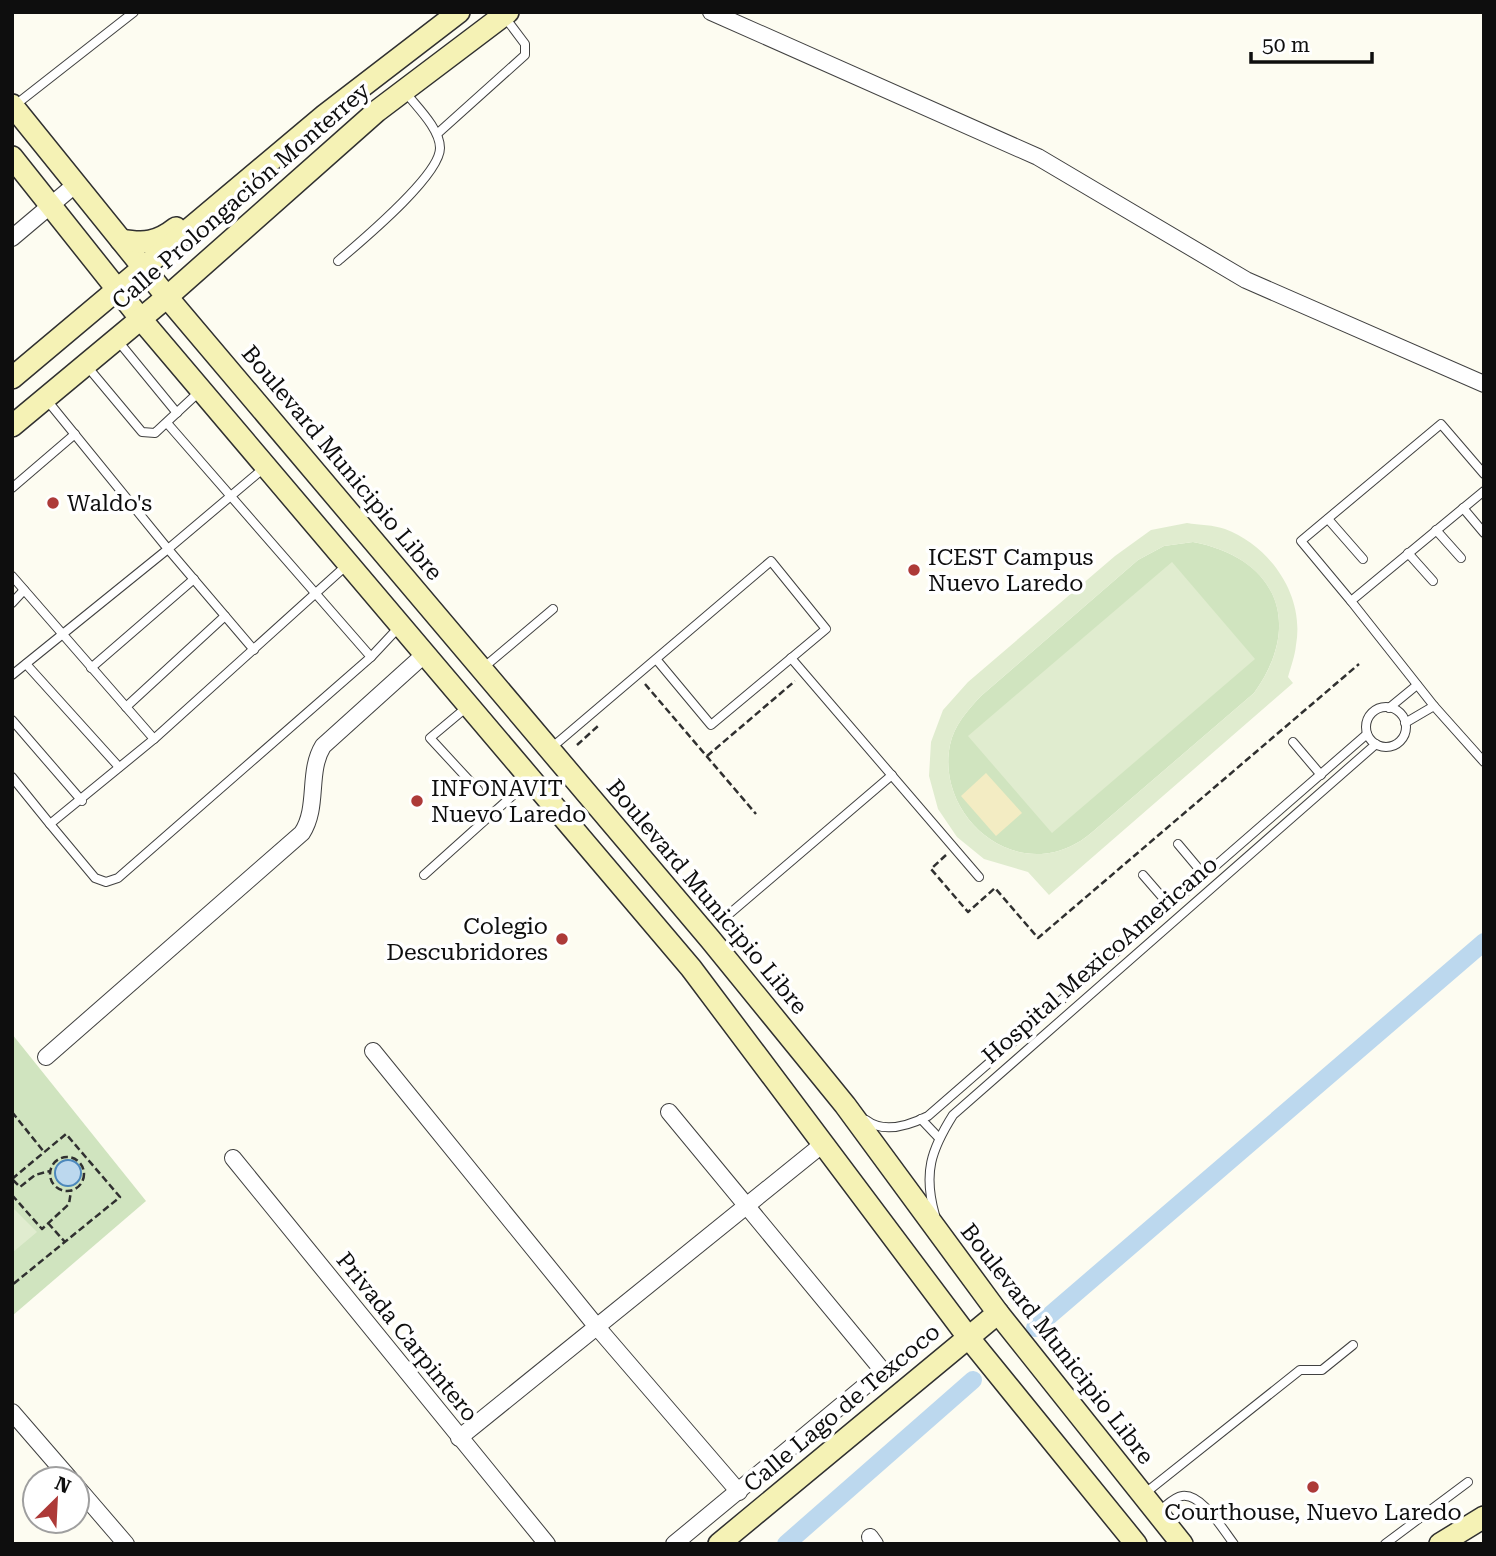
<svg xmlns="http://www.w3.org/2000/svg" width="1496" height="1556" font-family="'Roboto Serif',serif">
<style>
.green{fill:#d0e4bf}
.sand{fill:#f3ecc3}
.pitch{fill:#e0eccf;fill-rule:evenodd}
.water{fill:#bcd8ee;stroke:#4c88bc;stroke-width:2}
.lines{fill:none;stroke-linecap:round;stroke-linejoin:round}
.canal{stroke:#bcd8ee;stroke-width:18}
.lane-casing{stroke:#414141;stroke-width:10}
.street-casing{stroke:#414141;stroke-width:18}
.secondary-casing{stroke:#303030;stroke-width:24}
.path{stroke:#303030;stroke-width:2.5;stroke-dasharray:7 3.5;stroke-linecap:butt}
.lane{stroke:#fff;stroke-width:8}
.street{stroke:#fff;stroke-width:16}
.secondary{stroke:#f5f2b5;stroke-width:21}
.poi-dot{fill:#ad3a38;stroke:#fff;stroke-width:2.5}
.labels{text-anchor:middle;dominant-baseline:central;stroke-width:7;stroke-linejoin:round;paint-order:stroke}
.street-label{font-size:23px;fill:#0e0e0e;stroke:#fff}
.poi-label{font-size:23px;fill:#0e0e0e;stroke:#fff;text-anchor:start}
</style>
<rect width="100%" height="100%" fill="#fdfcf1"/>
<!-- green -->
<g class="green">
<path d="M1193,542c84,16 111,81 61,151l-157,135c-7,6 -14,12 -22,16 -66,36 -139,-31 -125,-99 4,-20 18,-35 31,-49l157,-136 26,-14z"/>
<path d="M12,1034l134,167 -134,115z"/>
</g>
<!-- sand -->
<path class="sand" d="M986,773l36,40 -26,23 -35,-40z"/>
<!-- pitch -->
<g class="pitch">
<path d="M1187,523c12,2 27,2 38,6 45,17 80,66 71,116 -1,11 -5,21 -8,32l5,6 -244,212 -21,-23 -44,-13 -27,-22 -19,-28 -9,-33 2,-34 12,-32 25,-28 147,-126 36,-26zM1193,542c84,16 111,82 61,151l-157,135c-7,6 -14,12 -22,16 -66,36 -139,-31 -125,-99 4,-20 18,-35 31,-49l157,-136 26,-14z"/>
<path d="M1172,562l83,97 -203,174 -84,-97z"/>
<path d="M12,1207l25,25 -25,21z"/>
</g>
<!-- water -->
<circle class="water" cx="68" cy="1173" r="13"/>
<g class="lines">
<!-- canal -->
<g class="canal">
<path d="M1035,1328l449,-386"/>
<path d="M786,1544l187,-164"/>
</g>
<defs>
<g id="lane">
<path d="M14,106l120,-94"/>
<path d="M437,134l88,-79v-11l-21,-28"/>
<path d="M338,261c22,-19 102,-85 102,-113 0,-19 -23,-41 -34,-55"/>
<path d="M118,341l59,72"/>
<path d="M86,365l56,67 13,1 44,-41"/>
<path d="M46,399l122,150 96,-81"/>
<path d="M167,423l204,234"/>
<path d="M12,488l63,-54"/>
<path d="M1484,491l-133,110 83,105 50,56"/>
<path d="M1463,508l21,25"/>
<path d="M1328,519l35,40"/>
<path d="M1436,530l25,28"/>
<path d="M1408,553l25,28"/>
<path d="M12,576l142,163"/>
<path d="M1351,601l-50,-60 140,-117 43,50"/>
<path d="M12,603l12,-13"/>
<path d="M791,658l188,219"/>
<path d="M26,664l93,103"/>
<path d="M91,668l103,-89"/>
<path d="M483,668l70,-59"/>
<path d="M12,675l156,-126 86,101"/>
<path d="M126,707l99,-91"/>
<path d="M467,707l-37,31 48,52"/>
<circle cx="1386" cy="727" r="20"/>
<path d="M1389,708l28,-23"/>
<path d="M12,720l70,81"/>
<path d="M1405,723l29,-17"/>
<path d="M1293,742l28,33"/>
<path d="M550,749l221,-188 55,68 -115,96 -55,-66"/>
<path d="M12,777l38,47 104,-85 194,-175"/>
<path d="M50,824l45,54 11,4 12,-4 253,-221 29,-31"/>
<path d="M1178,844l26,31"/>
<path d="M424,875l107,-96"/>
<path d="M1143,875l26,30"/>
<path d="M728,915l164,-140"/>
<path d="M921,1119l18,19"/>
<path d="M866,1120c18,14 44,5 62,-4l439,-382"/>
<path d="M935,1215c-12,-42 -4,-65 18,-100l423,-371"/>
<path d="M1144,1494l156,-124h22l31,-25"/>
<path d="M1159,1511c7,-5 15,-14 23,-15 20,-3 41,34 52,48"/>
<path d="M1385,1544l83,-62"/>
</g>
<g id="street">
<path d="M711,12l327,145 208,123 238,104"/>
<path d="M12,238l64,-54"/>
<path d="M373,1051l224,276 142,165"/>
<path d="M46,1057l256,-224c17,-26 5,-61 21,-87l102,-92"/>
<path d="M669,1112l214,259 -209,173"/>
<path d="M233,1158l314,386"/>
<path d="M12,1412l58,67"/>
<path d="M459,1438l364,-294"/>
<path d="M77,1487l49,57"/>
<path d="M870,1537l5,7"/>
</g>
<g id="secondary">
<path d="M12,105l155,192 543,642 135,166 153,208 184,231"/>
<path d="M12,157l128,161 551,650 277,369 168,207"/>
<path d="M121,240c23,4 36,3 55,-12"/>
<path d="M12,378l313,-263 134,-103"/>
<path d="M12,426l155,-129 210,-186 131,-99"/>
<path d="M719,1544l279,-231"/>
<path d="M1440,1544l44,-27"/>
</g>
</defs>
<!-- lane casing -->
<use href="#lane" class="lane-casing"/>
<!-- street casing -->
<use href="#street" class="street-casing"/>
<!-- secondary casing -->
<use href="#secondary" class="secondary-casing"/>
<!-- path -->
<g class="path">
<path d="M645,684l111,130"/>
<path d="M577,745l21,-19"/>
<path d="M707,756l88,-75"/>
<path d="M946,855l-15,14 37,43 27,-24 43,50 321,-274"/>
<path d="M12,1112l32,40"/>
<circle cx="67" cy="1174" r="17"/>
<path d="M12,1179l54,-45 54,63 -108,88"/>
<path d="M13,1180l7,7 15,-12 15,-4"/>
<path d="M12,1195l30,34 27,-25 2,-13"/>
<path d="M48,1223l17,19"/>
</g>
<!-- lane -->
<use href="#lane" class="lane"/>
<!-- street -->
<use href="#street" class="street"/>
<!-- secondary -->
<use href="#secondary" class="secondary"/>
</g>
<!-- markers -->
<g class="poi-dot">
<circle cx="53" cy="503" r="7"/>
<circle cx="914" cy="570" r="7"/>
<circle cx="417" cy="801" r="7"/>
<circle cx="562" cy="939" r="7"/>
<circle cx="1313" cy="1487" r="7"/>
</g>
<g class="labels">
<!-- street labels -->
<g class="street-label">
<text transform="translate(241 196) rotate(-41)">Calle Prolongación Monterrey</text>
<text transform="translate(342 463) rotate(50)">Boulevard Municipio Libre</text>
<text transform="translate(707 897) rotate(50)">Boulevard Municipio Libre</text>
<text transform="translate(1100 960) rotate(-41)">Hospital MexicoAmericano</text>
<text transform="translate(407 1337) rotate(51)">Privada Carpintero</text>
<text transform="translate(1057 1344) rotate(52)">Boulevard Municipio Libre</text>
<text transform="translate(842 1408) rotate(-40)">Calle Lago de Texcoco</text>
</g>
<!-- poi labels -->
<g class="poi-label">
<text x="67" y="503">Waldo's</text>
<text x="928" y="557">ICEST Campus<tspan x="928" dy="26">Nuevo Laredo</tspan></text>
<text x="431" y="788">INFONAVIT<tspan x="431" dy="26">Nuevo Laredo</tspan></text>
<text x="548" y="926" text-anchor="end">Colegio<tspan x="548" dy="26">Descubridores</tspan></text>
<text x="1313" y="1512" text-anchor="middle">Courthouse, Nuevo Laredo</text>
</g>
</g>
<!-- border -->
<rect width="1496" height="1556" fill="none" stroke="#0e0e0e" stroke-width="28"/>
<!-- north arrow -->
<g transform="translate(56 1500) rotate(24)"><circle r="33" fill="#ffffff" stroke="#9f9f9f" stroke-width="2"/>
<path d="M0-5L12 26L0 18L-12 26Z" fill="#ad3a38"/>
<text y="-10" font-size="19" font-weight="bold" text-anchor="middle" fill="#0e0e0e">N</text>
</g>
<!-- scale -->
<path d="M1251 52v10h121v-10" fill="none" stroke="#0e0e0e" stroke-width="3.5"/>
<text x="1262" y="52" font-size="21" fill="#0e0e0e" stroke="#ffffff" stroke-width="5" paint-order="stroke">50 m</text>
</svg>
